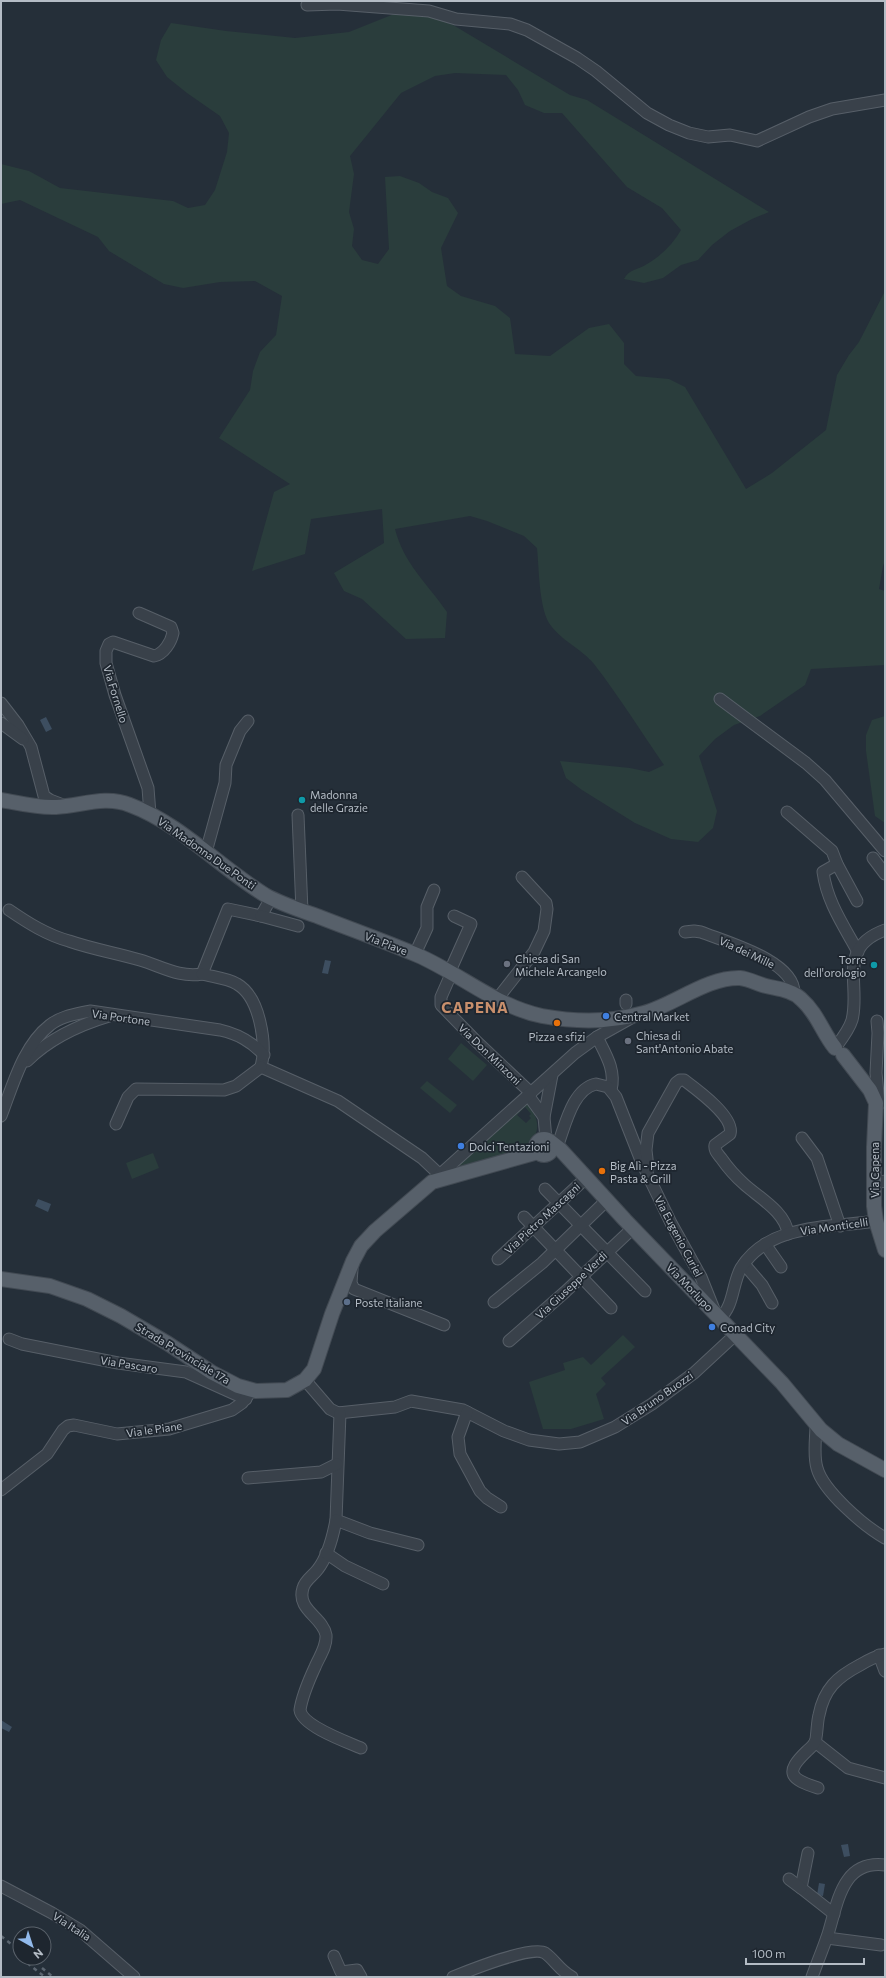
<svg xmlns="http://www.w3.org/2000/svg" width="886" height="1978" font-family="Commissioner,sans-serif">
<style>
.green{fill:#2a3d3c;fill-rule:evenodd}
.water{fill:#3d4e60}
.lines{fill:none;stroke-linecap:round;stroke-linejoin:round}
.minor-casing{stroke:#575f68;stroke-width:13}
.major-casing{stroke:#424a53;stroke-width:16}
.minor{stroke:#39414a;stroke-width:11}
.major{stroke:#57606a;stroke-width:14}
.rail{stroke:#5b6570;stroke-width:2.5;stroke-dasharray:4 4;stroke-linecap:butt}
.culture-dot{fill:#0f9aa8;stroke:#1e262f;stroke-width:1.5}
.worship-dot{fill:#6b7280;stroke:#1e262f;stroke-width:1.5}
.shop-dot{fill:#3f7fe0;stroke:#1e262f;stroke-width:1.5}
.food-dot{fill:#e8710a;stroke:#1e262f;stroke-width:1.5}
.service-dot{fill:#5c6f8a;stroke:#1e262f;stroke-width:1.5}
.labels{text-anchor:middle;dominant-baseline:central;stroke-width:3.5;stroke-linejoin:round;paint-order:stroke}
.street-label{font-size:11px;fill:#b4bcc5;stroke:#1e262f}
.poi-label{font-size:11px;fill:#b4bcc5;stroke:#1e262f;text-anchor:start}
.district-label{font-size:15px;font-weight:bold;letter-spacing:1px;fill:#c88f6c;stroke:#1e262f}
</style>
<rect width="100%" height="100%" fill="#252f39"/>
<!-- green -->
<g class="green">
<path d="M417,11l16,2 137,82 17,5 182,112 -17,7 -22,12 -18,14 -14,15 -17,5 -18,13 -19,5 -20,-4c5,-10 14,-9 23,-15 15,-9 26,-20 34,-34l-19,-22 -35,-21 -65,-74h-18l-19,-8 -7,-15 -12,-15 -51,-2 -20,3 -34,17 -51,63 4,18 -5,38 5,17 -2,17 10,14 16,4 11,-15 -4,-72 15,-1 19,7 13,9 16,6 10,15 -17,35 6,38 14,10 34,10 15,12 5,36 35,2 39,-28 20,-4 15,19v21l12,12 33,3 16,8 61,102 26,-16 54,-43 11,-55 12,-20 10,-13 26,-51v270l-2,5 -4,23 6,2v74l-74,4 -6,16 -45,31 -26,9 -19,14 -16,17 18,55 -4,17 -15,14 -27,-3 -36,-16 -53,-33 -16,-12 -6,-17 70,7 19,4 15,-7c-23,-33 -45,-69 -70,-101 -13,-16 -33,-23 -45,-41 -10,-17 -10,-55 -12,-75l-13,-12 -37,-15 -17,-5 -75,13c9,35 32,54 52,83l-2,26 -39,1 -44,-40 -18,-8 -10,-18 50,-30 -2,-34 -71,10 -6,35 -53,17 22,-79 16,-8 -71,-46 31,-48 3,-19 7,-19 16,-17 6,-39 -27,-15 -35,1 -37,6 -19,-4 -55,-33 -11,-14 -78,-37 -19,4v-40l28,7 31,17 113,13 15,7 17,-3 10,-15 12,-38 2,-19 -9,-17 -33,-23 -20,-16 -11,-17 5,-20 10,-17 55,8 69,7 54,-6 45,-18z"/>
<path d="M885,716v107l-10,-7 -9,-65v-16l6,-15z"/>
<path d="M461,1043l26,22 -14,16 -25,-22z"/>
<path d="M427,1081l30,24 -7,8 -30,-25z"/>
<path d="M526,1102c40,47 -37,58 -67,66l-2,-4zM525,1107l6,7 -2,2 2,2 -5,5 -9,-8z"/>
<path d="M153,1153l6,15 -27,11 -6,-16z"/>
<path d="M623,1335l12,12 -34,31 5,6 -10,10 8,25 -33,10h-28l-14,-47 36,-12 -2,-7 20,-6 8,8z"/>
</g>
<!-- water -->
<g class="water">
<path d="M46,717l6,12 -6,3 -6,-12z"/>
<path d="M325,960l6,1 -3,13 -6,-1z"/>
<path d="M38,1199l13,5 -3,8 -13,-6z"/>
<path d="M1,1720l11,7 -3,5 -8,-4z"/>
<path d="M848,1844l2,12 -6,1 -3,-12z"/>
<path d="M819,1883l6,1 -2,12 -6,-1z"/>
</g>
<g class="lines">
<defs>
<g id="minor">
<path d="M307,5l30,-1 92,7 27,8 54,5 17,6 50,28 19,13 51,42 22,12 20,8 19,4 22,-2 27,6 52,-24 23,-8 53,-9"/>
<path d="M139,613l32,14 2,6c-2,9 -9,21 -19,23l-41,-14 -4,2 -3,7v12l9,32 33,93 2,26"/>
<path d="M720,699l86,64 19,17 60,71"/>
<path d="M1,703l17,22 13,22 13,49 6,4 13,5"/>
<path d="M1,723l22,16"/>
<path d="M787,812l45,39 5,13"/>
<path d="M298,815l4,96"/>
<path d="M206,852l19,-69 1,-18 14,-34 8,-10"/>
<path d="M873,858l12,16"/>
<path d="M857,901l-20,-37 -14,8c4,30 21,54 35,80"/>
<path d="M9,910c19,13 38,25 60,31 23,8 47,12 71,19 21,6 39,18 62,14l26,-65 33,7 10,-18"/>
<path d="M261,916l37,10"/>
<path d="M685,932l9,-1 7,1c25,10 95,29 93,62"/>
<path d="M415,954l12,-26v-21l7,-17"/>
<path d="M450,971l21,-47 -17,-8"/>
<path d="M452,972l-11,25v8l36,37 54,51"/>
<path d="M202,974c11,3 25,4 35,10 23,13 30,60 24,83l77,34 84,57 18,17"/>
<path d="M498,998l36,-46 10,-21 3,-22 -1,-6 -24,-26"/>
<path d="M626,1004v-4"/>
<path d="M877,1021l1,12 -2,40 3,31"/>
<path d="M597,1037c9,18 19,33 14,53"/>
<path d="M835,1048c6,-8 14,-18 17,-28 9,-35 -16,-72 33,-90"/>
<path d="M27,1061c23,-23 52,-36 82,-45"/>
<path d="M528,1095l16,22"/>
<path d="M1,1116c12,-31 22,-70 49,-91 11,-9 27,-11 40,-14l130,19c18,4 31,11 44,25"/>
<path d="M116,1124l12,-27 8,-8 88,1 12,-4 25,-19"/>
<path d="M802,1138l15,20 23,68"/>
<path d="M546,1139l-2,-22 8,-42"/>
<path d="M557,1147c8,-20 15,-58 39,-63l12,3 8,10 26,66 29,60 30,54 14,35"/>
<path d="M648,1168l-2,-18 2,-17 28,-50 4,-3h4c12,9 51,37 46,54l-15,11c-1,6 3,9 6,13 7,10 14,18 23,26 14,13 42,28 44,50"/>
<path d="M435,1179l140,-126 22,-16 34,-19"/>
<path d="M875,1183l10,-2"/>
<path d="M545,1189l100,102"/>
<path d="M524,1217l87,91"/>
<path d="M765,1244l16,23"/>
<path d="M498,1259l88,-81"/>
<path d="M744,1264l18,21 10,18"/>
<path d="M352,1269l-1,14 3,6 90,36"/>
<path d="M494,1302l48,-39 65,-63"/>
<path d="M720,1318c14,-12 12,-34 21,-50 28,-45 89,-40 135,-47"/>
<path d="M9,1339l13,5 96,19 68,9 60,27"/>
<path d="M509,1341l56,-49 68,-64"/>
<path d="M305,1380l25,29 8,4 57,-6 16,-6 52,9 41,21 25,9 30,4 21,-2 35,-15 37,-23 42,-31 41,-38"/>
<path d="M467,1412l-9,25 2,17 20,37 7,7 14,9"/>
<path d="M340,1413l-4,107 34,13 48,12"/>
<path d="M816,1424c0,14 -3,31 1,44 6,23 47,58 68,70"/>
<path d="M248,1478l73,-6 16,-8"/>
<path d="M1,1490l46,-36 16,-24 5,-4 6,-1 43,9 52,-5 63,-19 10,-7 10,-13"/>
<path d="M336,1520c-3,16 -8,36 -18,49 -5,7 -13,11 -15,19 -7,22 20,29 23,47 1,12 -7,22 -11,32 -6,13 -13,29 -15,43 2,16 47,32 61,38"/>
<path d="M326,1553l19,13 38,18"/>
<path d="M879,1655l6,16"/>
<path d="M815,1742l33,26 37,10"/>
<path d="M818,1788c-28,-9 -34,-15 -11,-37 2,-2 7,-6 8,-9 2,-3 2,-21 4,-27 5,-26 18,-38 41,-50 8,-5 16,-9 25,-11"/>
<path d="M808,1853l-7,35 33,26"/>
<path d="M789,1879l12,9"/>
<path d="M1,1886l51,27 28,17 54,47"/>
<path d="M827,1938l54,7"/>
<path d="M334,1956l7,16 16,-2 4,7"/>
<path d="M453,1977c15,-6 79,-32 92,-24 10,7 14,17 27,24"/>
<path d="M812,1977c5,-14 11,-28 16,-43 10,-32 14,-74 57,-69"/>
</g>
<g id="major">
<path d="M1,800c18,3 36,8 55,7 25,-1 49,-12 74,-2 51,19 89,62 135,90 16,9 35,15 52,21 33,13 67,25 100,39 42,18 80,52 125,61 33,6 70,6 102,-3 30,-8 63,-36 96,-35 9,1 18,6 26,8 12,3 26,4 35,13 17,15 21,33 34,49"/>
<path d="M843,1055l27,35 6,13 -2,44v59l2,15 9,29"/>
<circle cx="544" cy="1147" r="8"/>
<path d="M551,1142l9,7 65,71 157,163 39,47 17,14 47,26"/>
<path d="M1,1279l49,7 37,13 34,17 46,27 44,29 27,14 18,5 31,-1 18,-10 9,-11 18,-55 21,-53 8,-15 14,-15 57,-49 106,-30"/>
</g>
</defs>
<!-- minor casing -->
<use href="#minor" class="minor-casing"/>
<!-- major casing -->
<use href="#major" class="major-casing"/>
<!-- minor -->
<use href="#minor" class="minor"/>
<!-- major -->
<use href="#major" class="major"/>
<!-- rail -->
<g class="rail">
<path d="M1,1936l19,15"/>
<path d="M21,1958l24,19"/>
<path d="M42,1968l11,9"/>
</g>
</g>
<!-- markers -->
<g class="culture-dot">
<circle cx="302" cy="800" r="4"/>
<circle cx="874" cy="965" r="4"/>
</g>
<g class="worship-dot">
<circle cx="507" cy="964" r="4"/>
<circle cx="628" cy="1041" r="4"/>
</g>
<g class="shop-dot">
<circle cx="606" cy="1016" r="4"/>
<circle cx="461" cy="1146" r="4"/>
<circle cx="712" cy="1327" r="4"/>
</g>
<g class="food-dot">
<circle cx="557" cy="1023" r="4"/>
<circle cx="602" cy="1171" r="4"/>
</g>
<circle class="service-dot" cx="347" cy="1302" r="4"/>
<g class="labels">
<!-- street labels -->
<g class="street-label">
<text transform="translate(116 694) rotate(73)">Via Fornello</text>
<text transform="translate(207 853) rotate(35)">Via Madonna Due Ponti</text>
<text transform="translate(386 943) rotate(21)">Via Piave</text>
<text transform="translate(747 952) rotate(25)">Via dei Mille</text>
<text transform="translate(121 1017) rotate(8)">Via Portone</text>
<text transform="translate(490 1054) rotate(44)">Via Don Minzoni</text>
<text transform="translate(874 1170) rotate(-90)">Via Capena</text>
<text transform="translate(542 1218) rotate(-43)">Via Pietro Mascagni</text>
<text transform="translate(834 1226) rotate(-8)">Via Monticelli</text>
<text transform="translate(679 1236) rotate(62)">Via Eugenio Curiel</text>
<text transform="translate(571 1285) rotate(-43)">Via Giuseppe Verdi</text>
<text transform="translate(690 1287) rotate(46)">Via Morlupo</text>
<text transform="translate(183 1353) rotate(31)">Strada Provinciale 17a</text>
<text transform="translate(129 1364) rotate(9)">Via Pascaro</text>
<text transform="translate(657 1398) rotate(-35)">Via Bruno Buozzi</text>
<text transform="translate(154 1429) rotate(-8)">Via le Piane</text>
<text transform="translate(72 1926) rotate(33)">Via Italia</text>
</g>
<!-- poi labels -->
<g class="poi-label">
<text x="310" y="794">Madonna<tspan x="310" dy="13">delle Grazie</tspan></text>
<text x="515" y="958">Chiesa di San<tspan x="515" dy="13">Michele Arcangelo</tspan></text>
<text x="866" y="959" text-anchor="end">Torre<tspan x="866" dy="13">dell'orologio</tspan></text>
<text x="614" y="1016">Central Market</text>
<text x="636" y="1035">Chiesa di<tspan x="636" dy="13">Sant'Antonio Abate</tspan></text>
<text x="557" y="1036" text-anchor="middle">Pizza e sfizi</text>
<text x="469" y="1146">Dolci Tentazioni</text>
<text x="610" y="1165">Big Alì - Pizza<tspan x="610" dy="13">Pasta &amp; Grill</tspan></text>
<text x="355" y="1302">Poste Italiane</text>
<text x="720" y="1327">Conad City</text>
</g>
<!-- district labels -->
<g class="district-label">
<text x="475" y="1007">CAPENA</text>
</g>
</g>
<!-- border -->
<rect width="886" height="1978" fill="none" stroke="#b4bcc5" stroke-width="4"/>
<!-- north arrow -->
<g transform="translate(32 1946) rotate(141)"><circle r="19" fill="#1e262f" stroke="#5a626b"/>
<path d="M0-3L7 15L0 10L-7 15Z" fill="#92baec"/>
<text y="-6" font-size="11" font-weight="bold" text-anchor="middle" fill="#b4bcc5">N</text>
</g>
<!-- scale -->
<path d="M746 1958v6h118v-6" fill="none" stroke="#b4bcc5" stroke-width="2"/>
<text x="752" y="1958" font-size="12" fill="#b4bcc5" stroke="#1e262f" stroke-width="3" paint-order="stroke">100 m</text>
</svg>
